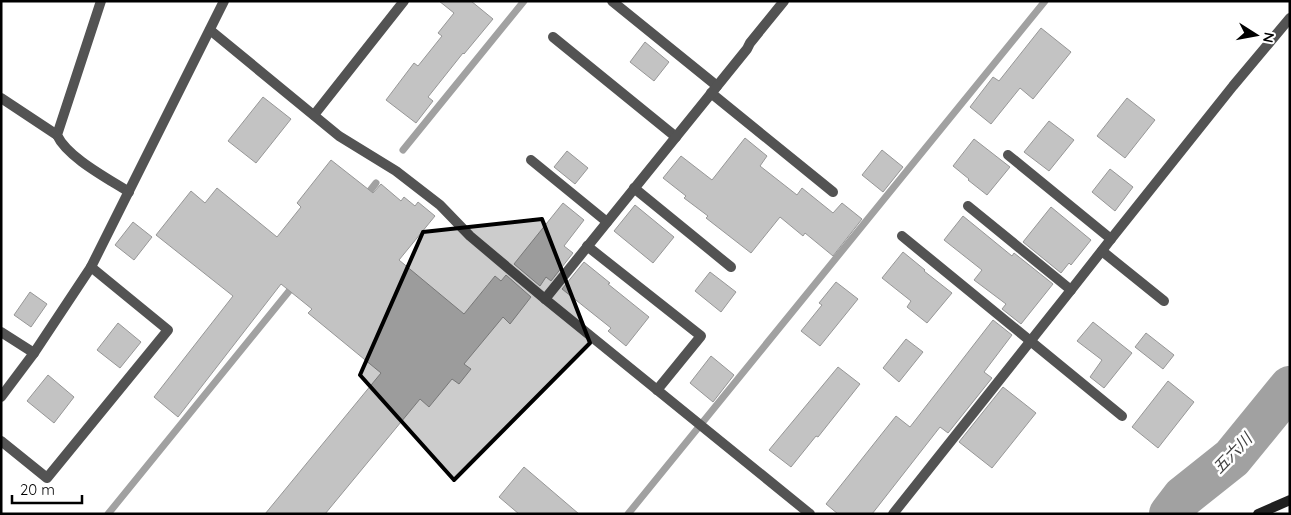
<svg xmlns="http://www.w3.org/2000/svg" width="1291" height="515" font-family="Quicksand,'Noto Sans JP',sans-serif">
<style>
.lines{fill:none;stroke-linecap:round;stroke-linejoin:round}
.stream{stroke:#a1a1a1;stroke-width:7}
.river{stroke:#a1a1a1;stroke-width:42}
.building{fill:#c3c3c3;stroke:#979797}
.street{stroke:#535353;stroke-width:10}
.secondary{stroke:#202020;stroke-width:10}
.marked{fill:#000;fill-opacity:0.2;stroke:#000;stroke-width:4;stroke-linejoin:round}
.labels{text-anchor:middle;dominant-baseline:central;stroke-width:5;stroke-linejoin:round;paint-order:stroke}
.water-label{font-size:16px;font-style:italic;fill:#424242;stroke:#fff}
</style>
<rect width="100%" height="100%" fill="#fff"/>
<g class="lines">
<!-- stream -->
<g class="stream">
<path d="M403,150l121,-149"/>
<path d="M365,197l11,-14"/>
<path d="M108,514l186,-229"/>
<path d="M628,514l417,-513"/>
</g>
<!-- river -->
<path class="river" d="M1170,514l13,-17 49,-39 58,-71"/>
</g>
<!-- building -->
<g class="building">
<path d="M439,1h32l22,18 -29,35 -1,-1 -35,44 5,4 -17,22 -30,-23 28,-37 4,3 24,-30 -4,-3 16,-20z"/>
<path d="M1041,28l30,24 -38,47 -13,-11 -29,36 -21,-17 23,-30 6,4z"/>
<path d="M645,42l24,20 -15,19 -24,-19z"/>
<path d="M263,97l28,22 -35,44 -28,-22z"/>
<path d="M1127,98l28,22 -30,38 -28,-22z"/>
<path d="M1049,121l25,19 -25,31 -25,-19z"/>
<path d="M745,138l22,18 -7,10 37,29 5,-7 31,25 9,-10 20,16 -29,37 -28,-23 -2,3 -23,-19 -29,36 -45,-35 2,-2 -24,-18 2,-2 -23,-18 18,-22 31,24z"/>
<path d="M974,139l36,28 -23,28 -19,-15 1,-1 -16,-13z"/>
<path d="M882,150l21,17 -20,25 -21,-17z"/>
<path d="M567,151l21,17 -13,16 -21,-17z"/>
<path d="M331,160l42,33 8,-9 20,17 3,-4 11,9 3,-4 17,14 -36,44 65,54 31,-38 6,5 5,-6 25,22 -21,27 -7,-7 -39,47 7,5 -12,15 -7,-5 -23,28 -9,-8 -95,115h-60l116,-141 -73,-60 4,-4 -31,-25 -103,133 -24,-20 79,-101 -77,-61 35,-44 14,12 12,-15 60,49 24,-30 -4,-4z"/>
<path d="M1110,169l23,18 -18,24 -23,-19z"/>
<path d="M563,203l21,17 -20,26 9,7 -22,28 -5,-4 -6,9 -26,-22z"/>
<path d="M635,205l39,32 -21,26 -39,-32z"/>
<path d="M1051,207l40,33 -20,25 -2,-2 -8,10 -38,-31z"/>
<path d="M963,216l49,40 2,-3 39,31 -32,40 -19,-15 4,-5 -32,-24 8,-10 -38,-30z"/>
<path d="M133,222l19,15 -18,23 -19,-15z"/>
<path d="M903,252l22,18 -1,1 28,22 -25,30 -20,-16 4,-6 -29,-23z"/>
<path d="M584,262l26,21 -2,1 41,33 -23,29 -18,-15 3,-3 -49,-39z"/>
<path d="M710,272l26,20 -15,20 -26,-21z"/>
<path d="M836,282l22,17 -38,47 -19,-15 21,-26 -3,-2z"/>
<path d="M30,292l17,12 -16,23 -17,-12z"/>
<path d="M993,320l19,15 -28,37 8,6 -44,55 -8,-6 -68,87h-34l-12,-10 70,-88 14,11z"/>
<path d="M1093,322l39,31 -28,35 -14,-11 12,-17 -25,-19z"/>
<path d="M118,323l23,19 -21,26 -23,-18z"/>
<path d="M1146,333l28,22 -11,14 -28,-22z"/>
<path d="M906,339l17,13 -24,30 -16,-14z"/>
<path d="M711,356l23,19 -21,27 -23,-19z"/>
<path d="M838,367l22,17 -42,53 -2,-1 -25,31 -22,-17z"/>
<path d="M48,375l26,22 -20,26 -27,-22z"/>
<path d="M1168,381l26,21 -36,46 -26,-21z"/>
<path d="M1003,387l33,26 -44,55 -33,-26z"/>
<path d="M524,467l55,47h-60l-20,-17z"/>
</g>
<g class="lines">
<!-- street -->
<g class="street">
<path d="M101,1l-44,134c10,22 50,43 72,57"/>
<path d="M612,1l105,85"/>
<path d="M210,30l129,106 57,35 44,34 30,31 75,63 265,215"/>
<path d="M553,37l123,100"/>
<path d="M711,93l122,99"/>
<path d="M1,98l56,37"/>
<path d="M314,115l90,-114"/>
<path d="M1008,155l103,84"/>
<path d="M531,160l76,62"/>
<path d="M634,188l97,79"/>
<path d="M968,206l103,84"/>
<path d="M902,236l220,180"/>
<path d="M587,246l114,90 -44,54"/>
<path d="M1102,251l62,50"/>
<path d="M545,299l202,-250 3,-6 34,-42"/>
<path d="M1,332l33,21"/>
<path d="M1,397l33,-44 57,-86 133,-266"/>
<path d="M1,441l46,37 121,-148 -77,-63"/>
<path d="M893,514l178,-224 40,-51 122,-153 57,-68"/>
</g>
<!-- secondary -->
<path class="secondary" d="M1258,514l32,-14"/>
</g>
<!-- marked area -->
<path class="marked" d="M542,219l48,124 -136,137 -94,-105 63,-143z"/>
<g class="labels">
<!-- water labels -->
<g class="water-label">
<text transform="translate(1232 453) rotate(-46)">五六川</text>
</g>
</g>
<!-- border -->
<rect width="1291" height="515" fill="none" stroke="#000000" stroke-width="5"/>
<!-- north arrow -->
<g transform="translate(1256 35) rotate(101)" stroke="#ffffff" stroke-width="4" paint-order="stroke">
<path d="M0-4L9 19L0 12L-9 19Z" fill="#000000"/>
<text y="-8" font-size="14" font-weight="bold" text-anchor="middle" fill="#000000">N</text>
</g>
<!-- scale -->
<path d="M12 495v8h70v-8" fill="none" stroke="#000000" stroke-width="2.5"/>
<text x="20" y="495" font-size="15" fill="#000000" stroke="#ffffff" stroke-width="4" paint-order="stroke">20 m</text>
</svg>
